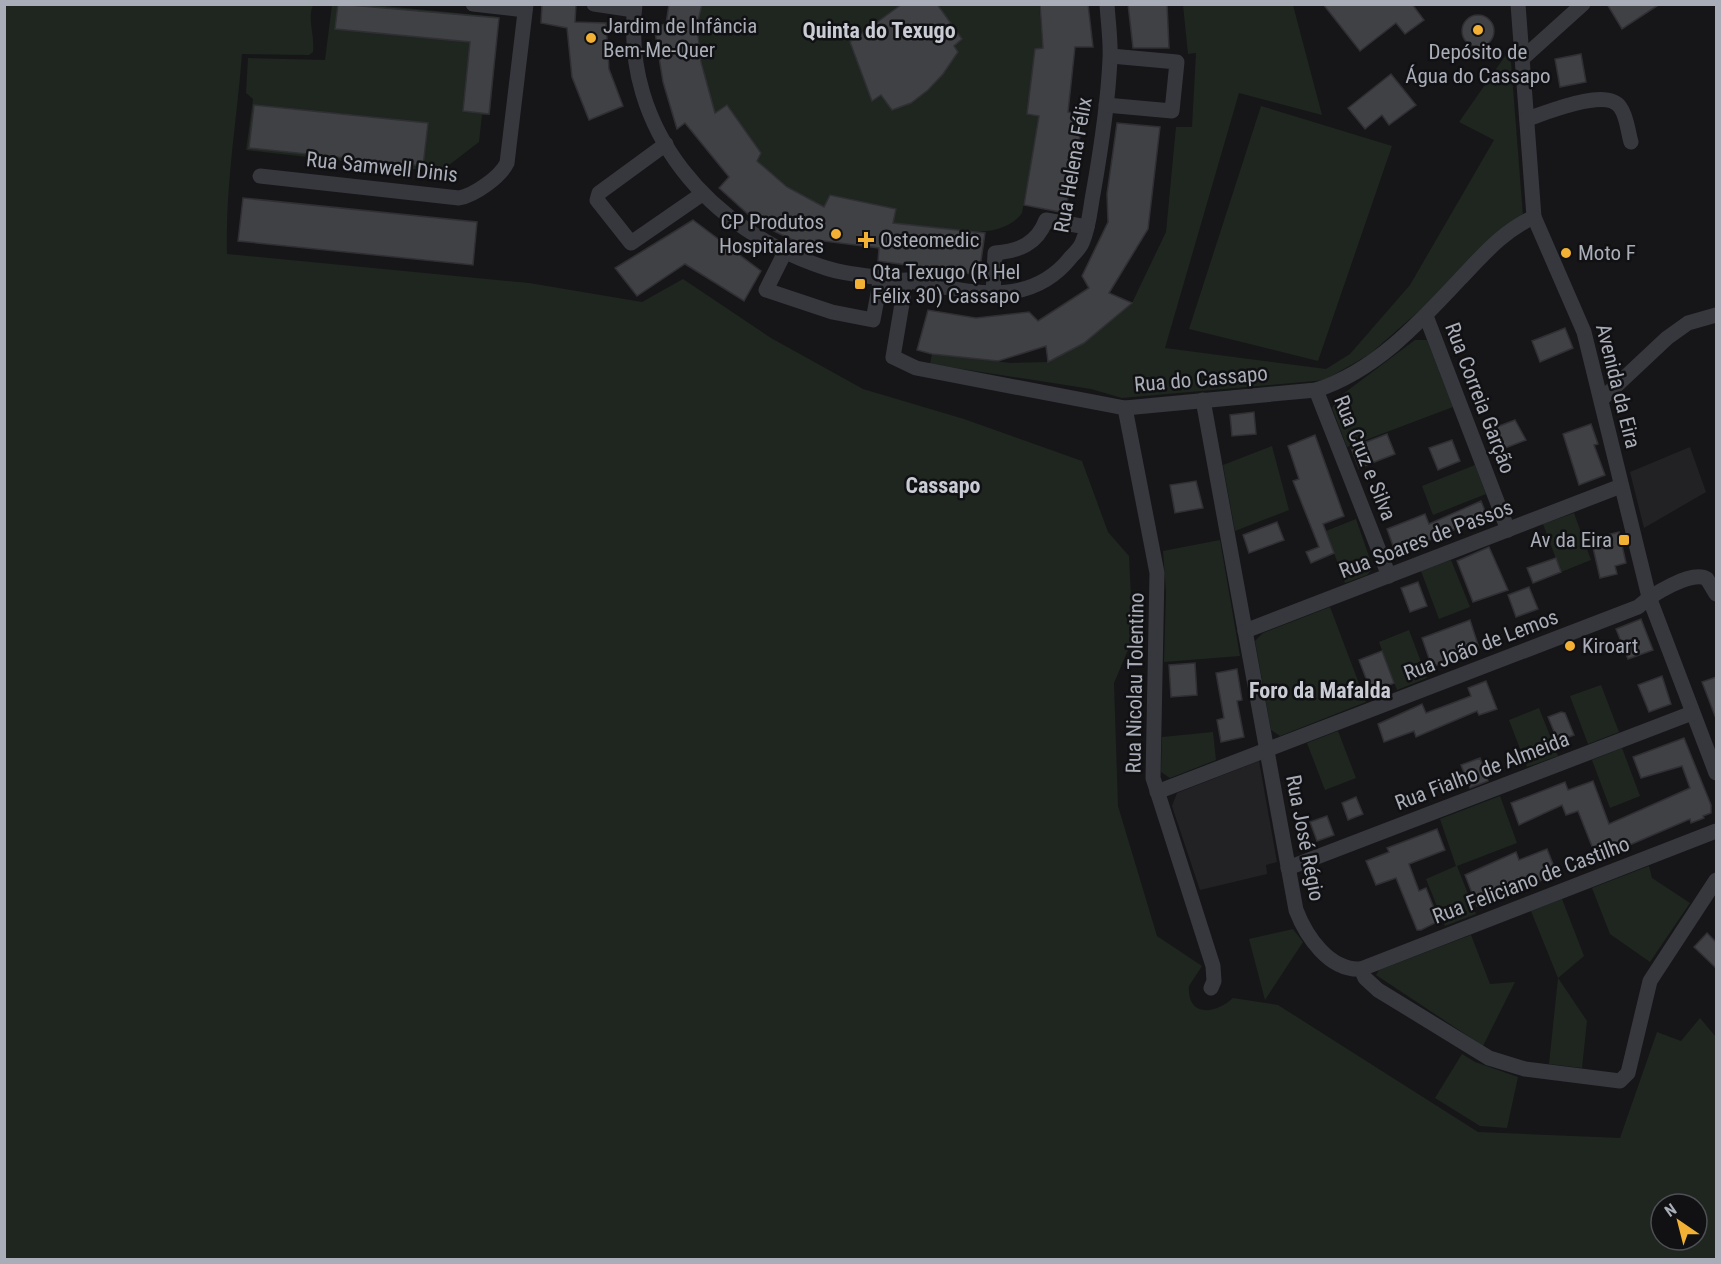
<svg xmlns="http://www.w3.org/2000/svg" width="1721" height="1264" font-family="'Roboto Condensed',sans-serif">
<style>
.built{fill:#222225}
.green{fill:#1e261f;fill-rule:evenodd}
.building{fill:#404145;stroke:#303034;stroke-width:1.5}
.lines{fill:none;stroke-linecap:round;stroke-linejoin:round}
.minor{stroke:#37383d;stroke-width:15}
.poi-dot{fill:#f2b134;stroke:#111113;stroke-width:2}
.labels{text-anchor:middle;dominant-baseline:central;stroke-width:5;stroke-linejoin:round;paint-order:stroke}
.poi-label{font-size:21px;fill:#a8adb8;stroke:#111113;text-anchor:start}
.street-label{font-size:21px;fill:#a8adb8;stroke:#111113}
.neighbourhood-label{font-size:22px;font-weight:bold;fill:#c9ccd4;stroke:#111113}
</style>
<rect width="100%" height="100%" fill="#161618"/>
<!-- built -->
<g class="built">
<path d="M1690,447l16,45 -62,36 -14,-56z"/>
<path d="M1259,761l18,101 -11,3 1,9 -67,16 -28,-84 5,-13z"/>
</g>
<!-- green -->
<g class="green">
<path d="M4,5h309c-6,15 2,30 0,47l-4,3 -67,-1c-5,66 -17,133 -15,200l302,29 113,19 41,-23 88,59 92,51 101,30 118,42 26,71 21,24 4,82 -19,45 4,123 39,130 45,30 -13,20c-2,32 27,28 44,12l45,7 200,127 142,6 37,-106 24,9 19,-23 16,19v222h-1711zM1661,1204h36v36h-36z"/>
<path d="M332,5h43l124,12 -9,98h-8l-3,27 -39,30 -194,-22 7,-51 -7,-6 2,-35 77,2z"/>
<path d="M702,5h337l4,43 -8,1 -8,64 12,3 -17,97c-23,33 -93,14 -129,10l3,-14 -72,-2 -37,-20 -30,-26 3,-9 -33,-47 -12,8c-10,-37 -22,-71 -13,-108z"/>
<path d="M1183,5h110l29,110 -83,-22 -74,255 161,21 24,-15 60,-69 84,-145 -35,-18 51,-73 13,167 -34,25 -70,70 -49,43 -45,26 -203,18 -31,-9 -161,-25 2,-10 79,9 37,-1 36,-19 48,-40 34,-71 10,-105h16l4,-74 -8,1z"/>
<path d="M1261,106l131,40 -74,215 -129,-32z"/>
<path d="M1415,340h12l26,67 -106,40 -15,-39 7,-11z"/>
<path d="M1272,446l17,64 -54,21 -12,-66z"/>
<path d="M1475,465l11,29 -53,21 -11,-29z"/>
<path d="M1574,513l17,47 -30,12 -18,-48z"/>
<path d="M1356,519l17,49 -6,7 -22,8 -19,-52z"/>
<path d="M1220,540l20,116 -76,6 2,-70 -3,-41z"/>
<path d="M1451,560l19,47 -31,12 -18,-48z"/>
<path d="M1330,607l36,95 -86,34 -9,-6 -16,-89 8,-8z"/>
<path d="M1409,630l18,48 -30,12 -18,-48z"/>
<path d="M1601,685l18,47 -31,12 -18,-48z"/>
<path d="M1539,708l19,48 -31,11 -18,-47z"/>
<path d="M1338,731l18,47 -31,12 -18,-47z"/>
<path d="M1213,732l3,28 -46,18 -9,-6 1,-35z"/>
<path d="M1622,748l18,48 -30,12 -18,-48z"/>
<path d="M1500,796l17,47 -60,23 19,48 -31,12 -19,-47 30,-13 -16,-47z"/>
<path d="M1649,866l3,12 38,25 -40,59 -40,-28 -18,-46z"/>
<path d="M1562,899l22,57 -26,22 29,43 -5,47 -33,-4 9,-86 -27,-67z"/>
<path d="M1293,929l10,13 -38,58 -16,-61z"/>
<path d="M1471,935l19,49 25,-2 -32,64 -107,-71 3,-5z"/>
<path d="M1462,1054l13,8 43,15 -11,51 -27,-2 -45,-28z"/>
</g>
<!-- building -->
<g class="building">
<path d="M338,4l161,14 -10,96 -26,-3 7,-69 -135,-13z"/>
<path d="M542,4h34l-1,18 31,1 3,46 14,37 -34,14 -17,-43 -5,-49 -26,-5z"/>
<path d="M669,4h33l-5,22 4,36 14,51 12,-8 34,48 -4,8 30,26 37,20 6,-12 66,14 -3,14 92,10 -6,42 -101,-14 1,-13 -63,-8v11l-57,-27 -40,-36 10,-11 -44,-54 -8,6 -14,-47 -9,-56 12,-2z"/>
<path d="M902,4h35l25,35 -8,7 4,6 -15,22 -15,16 -17,13 -19,7 -11,-15 -9,6 -22,-59z"/>
<path d="M1040,4h48l5,43h-18l-7,65 16,4 -19,97 -41,-8 15,-89 -12,-2 8,-65 8,-1z"/>
<path d="M1128,4h39l2,44h-36z"/>
<path d="M1323,4h89l12,16 -19,14 -9,-11 -36,28z"/>
<path d="M1607,4h53l-38,25z"/>
<circle cx="1478" cy="31" r="16"/>
<path d="M1581,54l5,28 -26,5 -5,-28z"/>
<path d="M1391,74l25,31 -27,20 -7,-10 -17,14 -17,-21z"/>
<path d="M254,105l174,18 -5,43 -174,-18z"/>
<path d="M1117,123l43,4 -12,102 -39,64 23,10 -48,40 -36,19 -2,-16 -48,15 -66,-7 -15,-4 11,-40 48,8 53,-6 9,9 51,-33 -7,-12 26,-54 -1,-28z"/>
<path d="M243,198l234,24 -4,43 -235,-24z"/>
<path d="M693,220l68,51 -17,30 -59,-37 -48,32 -22,-28z"/>
<path d="M1565,328l8,20 -33,14 -8,-21z"/>
<path d="M1254,412l2,22 -24,2 -2,-21z"/>
<path d="M1515,420l11,20 -31,12 -9,-21z"/>
<path d="M1591,424l7,20 -4,1 11,30 -26,10 -16,-51z"/>
<path d="M1387,434l8,20 -36,14 -8,-20z"/>
<path d="M1315,435l29,81 -21,8 11,29 -23,10 -5,-11 13,-5 -26,-66 6,-2 -11,-33z"/>
<path d="M1452,440l8,21 -22,9 -9,-22z"/>
<path d="M1196,481l7,27 -28,5 -5,-28z"/>
<path d="M1481,501l6,15 -91,38 -9,-25 38,-15 4,10z"/>
<path d="M1277,522l7,18 -35,13 -6,-18z"/>
<path d="M1619,532l7,31 -11,3 2,8 -17,4 -9,-39z"/>
<path d="M1489,547l19,43 -35,12 -16,-41z"/>
<path d="M1556,558l5,14 -28,11 -6,-15z"/>
<path d="M1418,582l9,24 -17,6 -9,-24z"/>
<path d="M1529,587l9,22 -22,8 -8,-22z"/>
<path d="M1641,619l12,31 -25,9 -12,-30z"/>
<path d="M1470,620l9,28 -47,19 -10,-29z"/>
<path d="M1382,651l12,32 -21,8 -3,-2 -11,-29z"/>
<path d="M1195,663l2,32 -26,2 -2,-32z"/>
<path d="M1237,669l5,31 -5,1 7,36 -23,5 -4,-22 7,-2 -8,-45z"/>
<path d="M1662,676l9,28 -22,8 -11,-27z"/>
<path d="M1716,677v39h-1l-13,-34z"/>
<path d="M1486,681l11,28 -18,6 -2,-4 -61,26 -2,-6 -30,11 -6,-18 44,-20 4,9 45,-17 -3,-8z"/>
<path d="M1561,712l4,1 9,22 -16,6 -10,-24z"/>
<path d="M1684,738l27,67v8l-8,3 1,2 -13,5 -1,-4 -93,40 -19,-48 -12,4 -4,-10 -43,20 -8,-22 54,-21 3,8 25,-9 16,43 81,-36 -8,-22 -41,12 -8,-21z"/>
<path d="M1480,758l8,23 -18,7 -9,-23z"/>
<path d="M1356,797l7,17 -15,6 -6,-17z"/>
<path d="M1327,816l7,19 -17,6 -7,-19z"/>
<path d="M1437,829l8,21 -36,14 10,27 7,-3 13,33 -18,9h-4l-21,-52 -20,7 -10,-24 23,-9 -2,-4z"/>
<path d="M1547,849l10,25 -80,32 -12,-31 51,-23 3,8z"/>
<path d="M1707,933l9,9v26l-22,-21z"/>
</g>
<g class="lines">
<!-- minor -->
<g class="minor">
<path d="M473,4l52,6"/>
<path d="M594,4l40,6"/>
<path d="M635,4c-14,126 76,227 191,264 28,9 60,9 90,14 55,10 114,27 155,-25 4,-4 9,-9 11,-14 7,-15 8,-33 11,-49 8,-45 15,-90 17,-135 1,-18 -2,-37 -3,-55"/>
<path d="M1518,4l16,213 50,115 65,265 67,176"/>
<path d="M1522,59l61,-55"/>
<path d="M1106,105l66,6 5,-49 -66,-6"/>
<path d="M1527,119c19,-6 79,-32 93,-12 7,9 8,25 11,35"/>
<path d="M666,144l-67,49 -2,7 34,43 71,-49"/>
<path d="M260,176l199,22c16,-3 41,-21 48,-35l19,-159"/>
<path d="M785,252l-19,38 66,22 41,8 8,-43"/>
<path d="M906,280l-13,77 23,11 209,40 191,-18c59,-19 103,-67 144,-111 23,-24 43,-48 74,-62"/>
<path d="M993,295l2,-42c24,-2 42,-9 51,-33l41,7"/>
<path d="M1426,316l82,214"/>
<path d="M1316,390l73,186"/>
<path d="M1602,399l65,-61 21,-15 28,-8"/>
<path d="M1203,400l93,510c10,26 33,61 65,59l4,9 13,12 111,68 36,11 95,12 8,-8 22,-92 66,-101"/>
<path d="M1125,408l32,165 -4,205 60,188 1,15 -3,7"/>
<path d="M1245,631l376,-145"/>
<path d="M1157,792l481,-185c12,-11 54,-38 69,-28l9,15"/>
<path d="M1288,868l404,-155"/>
<path d="M1361,969l355,-138"/>
</g>
</g>
<!-- markers -->
<g class="poi-dot">
<circle cx="1478" cy="30" r="6"/>
<circle cx="591" cy="38" r="6"/>
<circle cx="836" cy="234" r="6"/>
<path d="M863 231h6v6h6v6h-6v6h-6v-6h-6v-6h6z"/>
<circle cx="1566" cy="253" r="6"/>
<rect x="854" y="278" width="12" height="12" rx="3"/>
<rect x="1618" y="534" width="12" height="12" rx="3"/>
<circle cx="1570" cy="646" r="6"/>
</g>
<g class="labels">
<!-- poi labels -->
<g class="poi-label">
<text x="603" y="26">Jardim de Infância<tspan x="603" dy="24">Bem-Me-Quer</tspan></text>
<text x="1478" y="52" text-anchor="middle">Depósito de<tspan x="1478" dy="24">Água do Cassapo</tspan></text>
<text x="824" y="222" text-anchor="end">CP Produtos<tspan x="824" dy="24">Hospitalares</tspan></text>
<text x="880" y="240">Osteomedic</text>
<text x="1578" y="253">Moto F</text>
<text x="872" y="272">Qta Texugo (R Hel<tspan x="872" dy="24">Félix 30) Cassapo</tspan></text>
<text x="1612" y="540" text-anchor="end">Av da Eira</text>
<text x="1582" y="646">Kiroart</text>
</g>
<!-- street labels -->
<g class="street-label">
<text transform="translate(1073 165) rotate(-80)">Rua Helena Félix</text>
<text transform="translate(382 167) rotate(6)">Rua Samwell Dinis</text>
<text transform="translate(1201 379) rotate(-5)">Rua do Cassapo</text>
<text transform="translate(1618 386) rotate(76)">Avenida da Eira</text>
<text transform="translate(1480 398) rotate(69)">Rua Correia Garção</text>
<text transform="translate(1365 458) rotate(68)">Rua Cruz e Silva</text>
<text transform="translate(1426 539) rotate(-21)">Rua Soares de Passos</text>
<text transform="translate(1481 645) rotate(-21)">Rua João de Lemos</text>
<text transform="translate(1135 683) rotate(-89)">Rua Nicolau Tolentino</text>
<text transform="translate(1482 771) rotate(-21)">Rua Fialho de Almeida</text>
<text transform="translate(1305 838) rotate(79)">Rua José Régio</text>
<text transform="translate(1531 880) rotate(-21)">Rua Feliciano de Castilho</text>
</g>
<!-- neighbourhood labels -->
<g class="neighbourhood-label">
<text x="879" y="30">Quinta do Texugo</text>
<text x="943" y="485">Cassapo</text>
<text x="1320" y="690">Foro da Mafalda</text>
</g>
</g>
<!-- border -->
<rect width="1721" height="1264" fill="none" stroke="#a8adb8" stroke-width="12"/>
<!-- north arrow -->
<g transform="translate(1679 1222) rotate(325)"><circle r="28" fill="#111113" stroke="#4d4f55" stroke-width="1.5"/>
<path d="M0-4.5L10 22L0 15L-10 22Z" fill="#f2b134"/>
<text y="-9" font-size="16" font-weight="bold" text-anchor="middle" fill="#a8adb8">N</text>
</g>
</svg>
